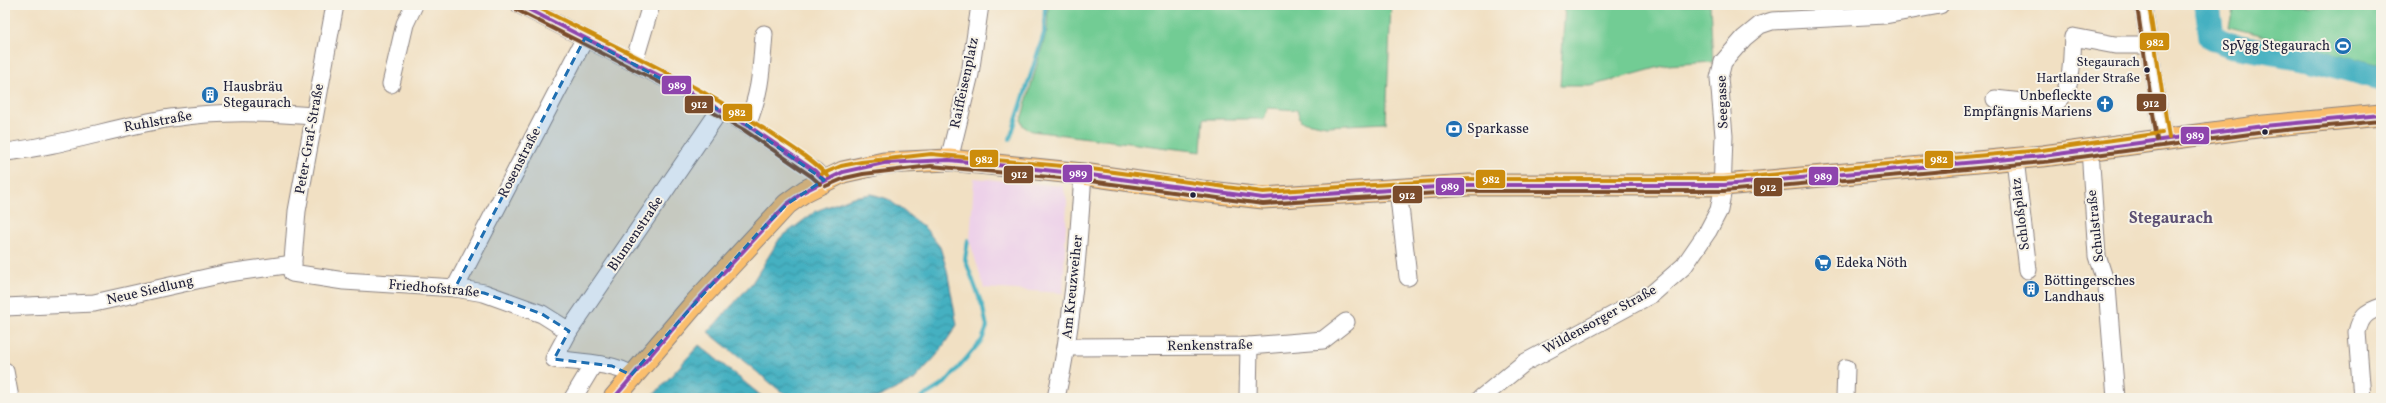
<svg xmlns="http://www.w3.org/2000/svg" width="2386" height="403" font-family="Vollkorn,serif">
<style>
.built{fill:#edd1e9}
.grass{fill:#72cc94;stroke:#4a7768}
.water{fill:url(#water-waves);stroke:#33697e}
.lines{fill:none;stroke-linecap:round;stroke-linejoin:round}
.stream{stroke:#44b0c1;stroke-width:4}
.river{stroke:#44b0c1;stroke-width:25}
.minor-casing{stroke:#8a817f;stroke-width:19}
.major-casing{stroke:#8a817f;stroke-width:23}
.minor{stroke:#fff;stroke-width:17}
.major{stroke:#fabe6d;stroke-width:21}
.bus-1-casing{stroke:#f7f3e8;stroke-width:7}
.bus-2-casing{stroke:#f7f3e8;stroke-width:7}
.bus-3-casing{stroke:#f7f3e8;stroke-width:7}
.bus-1{stroke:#8e44ad;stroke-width:4}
.bus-2{stroke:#7a4b2a;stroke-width:4}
.bus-3{stroke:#cc8c0c;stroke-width:4}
.marked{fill:#1f6fb2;fill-opacity:0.2;stroke:#1f6fb2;stroke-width:3;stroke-dasharray:8 5;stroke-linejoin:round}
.bus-dot{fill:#22223b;stroke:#f7f3e8;stroke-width:1.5}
.labels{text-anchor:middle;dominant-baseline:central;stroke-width:4;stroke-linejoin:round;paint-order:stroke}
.bus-label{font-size:13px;fill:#22223b;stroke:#f7f3e8;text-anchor:end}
.poi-label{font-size:14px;fill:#22223b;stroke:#f7f3e8;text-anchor:start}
.street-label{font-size:14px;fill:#22223b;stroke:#f7f3e8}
.quarter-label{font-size:16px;font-weight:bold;fill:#5d5074;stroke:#f7f3e8}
.line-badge{stroke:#f7f3e8;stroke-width:1.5}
.badge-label{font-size:11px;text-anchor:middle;font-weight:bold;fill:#fff}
</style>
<defs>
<pattern id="water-waves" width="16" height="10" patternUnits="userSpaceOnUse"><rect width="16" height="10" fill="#44b0c1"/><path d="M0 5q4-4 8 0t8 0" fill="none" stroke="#388f9e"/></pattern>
</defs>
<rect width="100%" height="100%" fill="#f7f3e8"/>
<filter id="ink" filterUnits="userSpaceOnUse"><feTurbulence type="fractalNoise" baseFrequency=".025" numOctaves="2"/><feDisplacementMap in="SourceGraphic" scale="8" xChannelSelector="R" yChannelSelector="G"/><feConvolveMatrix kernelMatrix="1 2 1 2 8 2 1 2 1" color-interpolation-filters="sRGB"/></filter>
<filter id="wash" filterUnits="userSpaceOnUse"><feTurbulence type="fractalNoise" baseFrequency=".012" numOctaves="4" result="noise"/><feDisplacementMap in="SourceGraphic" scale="16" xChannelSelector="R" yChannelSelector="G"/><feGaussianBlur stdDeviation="0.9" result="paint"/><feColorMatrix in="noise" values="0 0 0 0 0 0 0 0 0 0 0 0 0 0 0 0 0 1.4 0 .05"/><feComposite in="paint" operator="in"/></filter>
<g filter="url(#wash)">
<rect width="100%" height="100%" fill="#f1e0c3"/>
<!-- built -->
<path class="built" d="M974,178l89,8 4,15 -4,92 -79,-5 -14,-46z"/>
<!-- grass -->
<g class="grass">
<path d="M1048,5h343l-5,118 -60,3 -25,-5 -4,-11 -29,-2 -4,11h-61l-2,33 -169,-21 -9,-5 -2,-6 26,-90z"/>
<path d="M1565,5h145l3,57 -46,3 -76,21h-31z"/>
<path d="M2234,5h147v60l-152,-38z"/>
</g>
<!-- water -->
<g class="water">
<path d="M872,194l16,5 37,29 15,19 7,23 10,55 -20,30 -23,25 -37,18h-88l-81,-66 44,-49 28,-45 36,-27 37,-14z"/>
<path d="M699,345l65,53h-113z"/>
</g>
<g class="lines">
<!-- stream -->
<g class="stream">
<path d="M1010,139l34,-106 1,-28"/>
<path d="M921,398l24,-15 37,-43 5,-13 -4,-19 -18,-49 3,-19"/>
</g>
<!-- river -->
<path class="river" d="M2207,5l4,32 23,9 75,13 72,19"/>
</g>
</g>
<g filter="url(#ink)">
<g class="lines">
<defs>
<g id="minor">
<path d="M335,5l-38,206 -5,62 52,8 111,7 29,5 58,21 27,17"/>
<path d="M520,5l144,73 83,47 68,46 9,9"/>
<path d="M2143,5l20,134"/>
<path d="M634,62l17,-57"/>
<path d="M391,84l14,-60 9,-19"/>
<path d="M1995,99l55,6c25,-8 21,-47 23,-68l42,8h34"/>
<path d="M747,125c14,-34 14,-54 17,-91"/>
<path d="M2090,149l7,107 10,31 9,111"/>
<path d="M5,152c56,-6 110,-25 166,-34 49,-7 93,-6 142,-2"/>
<path d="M2015,159l13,111"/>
<path d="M949,160l21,-86 10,-69"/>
<path d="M1398,189l10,88"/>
<path d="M455,288l130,-250"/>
<path d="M5,307l89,-4 134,-30 65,-9"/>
<path d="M1068,347l181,-1 74,-6 23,-18"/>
<path d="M5,371l5,27"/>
<path d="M631,375c-15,-12 -56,-13 -77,-16l15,-28 151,-221"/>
<path d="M573,398l20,-33"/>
<path d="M1056,398c17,-74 22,-149 27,-224"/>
<path d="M1248,398l1,-52"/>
<path d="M1481,398l43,-35 128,-69 32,-28 24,-35 11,-21 3,-16 2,-58 -5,-58 4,-16 21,-24 16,-13 12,-4 113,-6 55,-10"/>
<path d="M1845,398l1,-30"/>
<path d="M2362,398l-5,-66c4,-16 9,-20 24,-25"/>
</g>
<path id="major" d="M614,398l82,-96 91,-98 18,-13 38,-19 41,-9 65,-3 134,14 118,17 62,7 206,-13h255l319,-29 221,-30 117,-11"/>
</defs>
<!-- minor casing -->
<use href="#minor" class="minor-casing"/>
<!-- major casing -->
<use href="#major" class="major-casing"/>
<!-- minor -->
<use href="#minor" class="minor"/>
<!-- major -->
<use href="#major" class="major"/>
<defs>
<g id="bus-1">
<path d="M520,5l144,73 83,47 68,46 9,9"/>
<path d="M614,398l82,-96 91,-98 18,-13 38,-19 41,-9 65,-3 134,14 180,24 206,-13h255l319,-29 221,-30 117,-11"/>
</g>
<g id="bus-2">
<path d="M2137,6l20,134"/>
<path d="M517,10l144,73 83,47 67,46 9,8"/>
<path d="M826,186l19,-8 18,-4 68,-8 151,14 181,24 206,-13h255l320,-29 221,-30 116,-11"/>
</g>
<g id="bus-3">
<path d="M533,5c81,41 164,79 239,129 19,13 40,25 56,42"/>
<path d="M2149,5l20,133"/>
<path d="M822,174l19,-8 20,-4 70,-8 153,14 179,24 206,-13h255l318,-29 120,-17"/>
</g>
</defs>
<!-- bus-1 casing -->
<use href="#bus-1" class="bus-1-casing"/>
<!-- bus-2 casing -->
<use href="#bus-2" class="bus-2-casing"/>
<!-- bus-3 casing -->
<use href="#bus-3" class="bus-3-casing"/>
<!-- bus-1 -->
<use href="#bus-1" class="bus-1"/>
<!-- bus-2 -->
<use href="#bus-2" class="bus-2"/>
<!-- bus-3 -->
<use href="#bus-3" class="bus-3"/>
</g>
</g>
<!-- marked area -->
<path class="marked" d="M585,38l162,87 77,55 -37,24 -30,30 -126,141 -19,-9 -58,-7 15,-28 -27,-17 -58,-21 -29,-5z"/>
<!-- icons -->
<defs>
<symbol id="stadium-disc" viewBox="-11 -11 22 22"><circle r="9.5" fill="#1f6fb2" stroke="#f7f3e8"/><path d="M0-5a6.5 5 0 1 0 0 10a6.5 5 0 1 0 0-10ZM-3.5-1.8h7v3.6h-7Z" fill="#fff"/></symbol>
<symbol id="building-disc" viewBox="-11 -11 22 22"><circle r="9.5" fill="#1f6fb2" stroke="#f7f3e8"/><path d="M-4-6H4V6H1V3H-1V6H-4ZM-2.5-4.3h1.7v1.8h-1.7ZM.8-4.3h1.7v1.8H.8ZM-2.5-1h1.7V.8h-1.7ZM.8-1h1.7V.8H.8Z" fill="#fff"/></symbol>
<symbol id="church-disc" viewBox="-11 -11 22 22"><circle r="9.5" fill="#1f6fb2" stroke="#f7f3e8"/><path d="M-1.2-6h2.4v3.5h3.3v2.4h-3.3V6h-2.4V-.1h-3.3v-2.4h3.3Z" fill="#fff"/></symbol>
<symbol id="bank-disc" viewBox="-11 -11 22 22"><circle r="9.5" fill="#1f6fb2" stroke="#f7f3e8"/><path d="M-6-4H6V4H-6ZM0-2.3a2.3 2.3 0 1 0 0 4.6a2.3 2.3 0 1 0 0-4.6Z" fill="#fff"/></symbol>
<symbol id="supermarket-disc" viewBox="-11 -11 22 22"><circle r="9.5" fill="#1f6fb2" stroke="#f7f3e8"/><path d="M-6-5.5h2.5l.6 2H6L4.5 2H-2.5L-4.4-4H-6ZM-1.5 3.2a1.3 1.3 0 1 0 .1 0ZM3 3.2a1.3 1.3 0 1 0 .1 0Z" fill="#fff"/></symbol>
</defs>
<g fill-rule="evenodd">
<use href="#stadium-disc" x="2333" y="36" width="20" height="20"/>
<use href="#building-disc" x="200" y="85" width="20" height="20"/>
<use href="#church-disc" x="2095" y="94" width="20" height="20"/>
<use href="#bank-disc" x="1444" y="119" width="20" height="20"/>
<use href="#supermarket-disc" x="1813" y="253" width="20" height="20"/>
<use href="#building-disc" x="2021" y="279" width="20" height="20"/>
</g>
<!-- markers -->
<g class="bus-dot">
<circle cx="2147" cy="70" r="3.5"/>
<circle cx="2265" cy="132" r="3.5"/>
<circle cx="1193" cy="195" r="3.5"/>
</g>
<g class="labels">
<!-- bus labels -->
<g class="bus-label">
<text x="2140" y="63">Stegaurach<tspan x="2140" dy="16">Hartlander Straße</tspan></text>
</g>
<!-- poi labels -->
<g class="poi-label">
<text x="2330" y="46" text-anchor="end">SpVgg Stegaurach</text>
<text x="223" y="87">Hausbräu<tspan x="223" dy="16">Stegaurach</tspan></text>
<text x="2092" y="96" text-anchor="end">Unbefleckte<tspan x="2092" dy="16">Empfängnis Mariens</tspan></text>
<text x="1467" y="129">Sparkasse</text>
<text x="1836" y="263">Edeka Nöth</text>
<text x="2044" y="281">Böttingersches<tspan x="2044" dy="16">Landhaus</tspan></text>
</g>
<!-- street labels -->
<g class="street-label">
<text transform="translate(965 83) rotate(-78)">Raiffeisenplatz</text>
<text transform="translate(1723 102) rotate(-92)">Seegasse</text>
<text transform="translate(158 122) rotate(-10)">Ruhlstraße</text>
<text transform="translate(310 139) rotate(-80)">Peter-Graf-Straße</text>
<text transform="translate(520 163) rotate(-63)">Rosenstraße</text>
<text transform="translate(2021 214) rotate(-97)">Schloßplatz</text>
<text transform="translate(2096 226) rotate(-96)">Schulstraße</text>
<text transform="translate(636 234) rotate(-56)">Blumenstraße</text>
<text transform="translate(1073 287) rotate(-84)">Am Kreuzweiher</text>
<text transform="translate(434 289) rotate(5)">Friedhofstraße</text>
<text transform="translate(150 291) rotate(-13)">Neue Siedlung</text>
<text transform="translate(1600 320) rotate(-29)">Wildensorger Straße</text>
<text transform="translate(1210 346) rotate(-1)">Renkenstraße</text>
</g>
<!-- quarter labels -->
<g class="quarter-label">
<text x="2171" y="219">Stegaurach</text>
</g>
</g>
<g class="line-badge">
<rect x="2139" y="32" width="31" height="19" rx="4" fill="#cc8c0c"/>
<rect x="661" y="75" width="31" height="20" rx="4" fill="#8e44ad"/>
<rect x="2136" y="93" width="31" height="19" rx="4" fill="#7a4b2a"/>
<rect x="684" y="95" width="30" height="19" rx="4" fill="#7a4b2a"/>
<rect x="722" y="103" width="31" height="19" rx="4" fill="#cc8c0c"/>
<rect x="2180" y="126" width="30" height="19" rx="4" fill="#8e44ad"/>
<rect x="969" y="149" width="30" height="19" rx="4" fill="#cc8c0c"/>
<rect x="1924" y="150" width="30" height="19" rx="4" fill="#cc8c0c"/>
<rect x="1062" y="164" width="31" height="19" rx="4" fill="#8e44ad"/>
<rect x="1003" y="165" width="31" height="19" rx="4" fill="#7a4b2a"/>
<rect x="1808" y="166" width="31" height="20" rx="4" fill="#8e44ad"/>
<rect x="1475" y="169" width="31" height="20" rx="4" fill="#cc8c0c"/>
<rect x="1435" y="177" width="30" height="19" rx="4" fill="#8e44ad"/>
<rect x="1753" y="177" width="30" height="20" rx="4" fill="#7a4b2a"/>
<rect x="1392" y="185" width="31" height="19" rx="4" fill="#7a4b2a"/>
</g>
<g class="badge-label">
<text x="2155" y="46">982</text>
<text x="677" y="89">989</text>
<text x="2151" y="107">912</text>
<text x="699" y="108">912</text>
<text x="737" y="116">982</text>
<text x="2195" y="139">989</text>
<text x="984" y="163">982</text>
<text x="1939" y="163">982</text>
<text x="1078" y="177">989</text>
<text x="1019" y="178">912</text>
<text x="1823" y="180">989</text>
<text x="1491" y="183">982</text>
<text x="1450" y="190">989</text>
<text x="1768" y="191">912</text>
<text x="1407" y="199">912</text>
</g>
<!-- margin -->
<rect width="2386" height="403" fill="none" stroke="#f7f3e8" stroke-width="20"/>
</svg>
